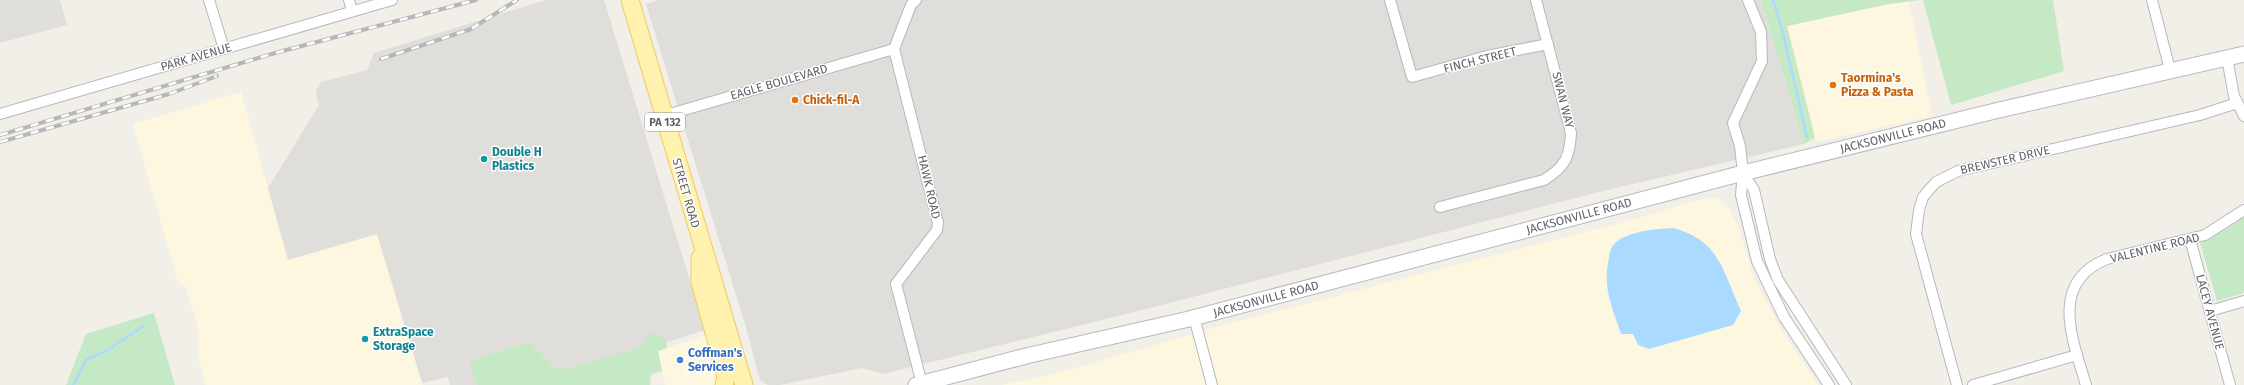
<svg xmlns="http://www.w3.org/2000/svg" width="2244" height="385" font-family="'Fira Sans',sans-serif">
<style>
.commercial{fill:#fef7e0}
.industrial{fill:#e0deda}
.green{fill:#c5e8c5}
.water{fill:#aadaff}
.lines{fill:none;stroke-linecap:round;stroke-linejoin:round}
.stream{stroke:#aadaff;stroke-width:2.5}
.street-casing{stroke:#b5b8bc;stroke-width:12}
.secondary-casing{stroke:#b6babf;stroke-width:17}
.primary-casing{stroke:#f2c960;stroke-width:19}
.street{stroke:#fff;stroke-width:10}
.secondary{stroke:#fff;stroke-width:15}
.primary{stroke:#fff2af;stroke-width:17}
.rail-casing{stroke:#b6b7b8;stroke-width:4}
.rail{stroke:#fff;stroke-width:2.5;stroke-dasharray:8;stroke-linecap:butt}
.food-dot{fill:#e8710a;stroke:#fff;stroke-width:1.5}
.culture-dot{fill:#0f9aa8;stroke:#fff;stroke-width:1.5}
.shop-dot{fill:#3f7fe0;stroke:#fff;stroke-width:1.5}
.labels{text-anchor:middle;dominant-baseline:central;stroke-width:3;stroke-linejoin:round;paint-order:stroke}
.shield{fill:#fff;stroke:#8f9295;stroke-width:1}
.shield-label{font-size:11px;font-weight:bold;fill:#5f6368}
.street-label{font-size:12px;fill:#5f6368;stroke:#fff}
.food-label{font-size:12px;font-weight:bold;fill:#c56008;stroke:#fff;text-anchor:start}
.culture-label{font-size:12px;font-weight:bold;fill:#0d838f;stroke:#fff;text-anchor:start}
.shop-label{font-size:12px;font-weight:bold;fill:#366cbe;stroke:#fff;text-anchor:start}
</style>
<rect width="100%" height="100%" fill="#f1efe8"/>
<!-- commercial -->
<g class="commercial">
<path d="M1909,1l23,115 -116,26 -29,-116 102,-22z"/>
<path d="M241,92l47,168 89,-26 46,151h-217l-7,-24 -1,-35 -13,-40 -7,-4 -45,-158z"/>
<path d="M1719,198l11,12 10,22 14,46 25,48 39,59h-817l54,-11 176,-51 401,-103 64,-20z"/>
<path d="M712,333l8,52h-55l-7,-34z"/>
</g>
<!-- industrial -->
<g class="industrial">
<path d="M0,0h60l7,25 -67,18z"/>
<path d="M546,0h58l101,330 -59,19 -131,36h-65l-2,-8 -26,6 -45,-149 -89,26 -20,-72 51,-83 -3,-13 5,-10 46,-12 7,-17z"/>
<path d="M659,0h1102l43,144 -205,48 -453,117 -263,65 -21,-6 -82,17h-12l-8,-5 -15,-56 -99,-320z"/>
</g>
<!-- green -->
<g class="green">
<path d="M1761,0h160l-32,4 -102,22 28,112 -11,6z"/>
<path d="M1923,0h130l11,71 -113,34z"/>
<path d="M2244,217v76l-27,8 -17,-58 30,-16z"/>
<path d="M154,313l21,72h-109l20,-51z"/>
<path d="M650,333l16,6 1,9 -9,3 4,20 -11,3 -1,11h-172l-4,-6 -4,-18 59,-19 29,29 84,-24z"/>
</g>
<!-- water -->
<path class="water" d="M1673,228c47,12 50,44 68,83l-8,14 -84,24 -11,-4 -5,-11h-12c-8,-25 -18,-44 -13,-71 1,-3 1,-8 2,-12 7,-20 46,-22 63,-23z"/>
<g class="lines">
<!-- stream -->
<g class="stream">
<path d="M1773,0l9,29 25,108"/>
<path d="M73,385l13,-25 20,-9 38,-25"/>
</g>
<defs>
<g id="street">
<path d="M209,0l15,49"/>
<path d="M349,0l3,11"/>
<path d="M1390,0l22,77 75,-21 61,-12"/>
<path d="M1748,0l13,32 1,29 -29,62 7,23 3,27 -2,22 16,66 27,56 45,68"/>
<path d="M2152,0l18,70"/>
<path d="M894,49l44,174 -1,7 -41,54 26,100"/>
<path d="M894,49l17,-44 5,-5"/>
<path d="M2227,58l7,38 10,20"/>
<path d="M0,114l392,-114"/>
<path d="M663,116l231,-67"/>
<path d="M1743,173l11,17 16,69 8,21 68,105"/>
<path d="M1440,207l104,-27c21,-13 26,-23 27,-47l-35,-133"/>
<path d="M2190,239l40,146"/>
<path d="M2210,311l34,-10"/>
<path d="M1194,317l18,68"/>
<path d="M1957,385l-41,-151 3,-24 4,-13 13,-15 22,-11 242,-56 37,-12"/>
<path d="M1973,385l104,-30"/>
<path d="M2086,385c-13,-44 -38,-103 21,-126l98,-24 39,-25"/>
</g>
<path id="secondary" d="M916,385l110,-29 163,-37 554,-146 252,-62 249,-57"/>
<g id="primary">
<path d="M630,0l114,385"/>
<path d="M700,258v24l26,94 -2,9"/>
</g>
</defs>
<!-- street casing -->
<use href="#street" class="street-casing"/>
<!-- secondary casing -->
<use href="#secondary" class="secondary-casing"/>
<!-- primary casing -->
<use href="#primary" class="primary-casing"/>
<!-- street -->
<use href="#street" class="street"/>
<!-- secondary -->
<use href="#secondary" class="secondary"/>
<!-- primary -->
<use href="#primary" class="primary"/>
<defs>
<g id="rail">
<path d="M381,59l90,-30 46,-29"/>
<path d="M0,135l275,-82 201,-53"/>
<path d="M0,142l169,-48 48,-18"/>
</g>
</defs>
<!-- rail casing -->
<use href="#rail" class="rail-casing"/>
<!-- rail -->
<use href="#rail" class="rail"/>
</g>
<!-- markers -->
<g class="food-dot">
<circle cx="1833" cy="85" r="4"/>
<circle cx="795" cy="100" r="4"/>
</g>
<g class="culture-dot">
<circle cx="484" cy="159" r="4"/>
<circle cx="365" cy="339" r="4"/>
</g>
<circle class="shop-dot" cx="680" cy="360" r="4"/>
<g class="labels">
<!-- shield labels -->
<rect class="shield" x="645" y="113" width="40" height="18" rx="3"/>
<g class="shield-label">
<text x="665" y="122">PA 132</text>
</g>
<!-- street labels -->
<g class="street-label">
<text transform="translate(196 57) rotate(-16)">PARK AVENUE</text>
<text transform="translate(1480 60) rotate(-14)">FINCH STREET</text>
<text transform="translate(779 82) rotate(-16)">EAGLE BOULEVARD</text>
<text transform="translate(1563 100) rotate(76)">SWAN WAY</text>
<text transform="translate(1893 136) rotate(-14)">JACKSONVILLE ROAD</text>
<text transform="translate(2005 160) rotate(-13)">BREWSTER DRIVE</text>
<text transform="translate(929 187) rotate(77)">HAWK ROAD</text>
<text transform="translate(686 193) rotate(74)">STREET ROAD</text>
<text transform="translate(1579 216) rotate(-15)">JACKSONVILLE ROAD</text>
<text transform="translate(2155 248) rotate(-14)">VALENTINE ROAD</text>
<text transform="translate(1266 299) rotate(-15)">JACKSONVILLE ROAD</text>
<text transform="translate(2210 312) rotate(75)">LACEY AVENUE</text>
</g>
<!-- food labels -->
<g class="food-label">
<text x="1841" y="78">Taormina's<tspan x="1841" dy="14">Pizza &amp; Pasta</tspan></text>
<text x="803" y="100">Chick-fil-A</text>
</g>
<!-- culture labels -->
<g class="culture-label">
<text x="492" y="152">Double H<tspan x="492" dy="14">Plastics</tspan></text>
<text x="373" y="332">ExtraSpace<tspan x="373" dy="14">Storage</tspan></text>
</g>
<!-- shop labels -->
<g class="shop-label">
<text x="688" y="353">Coffman's<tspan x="688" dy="14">Services</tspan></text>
</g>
</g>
</svg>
